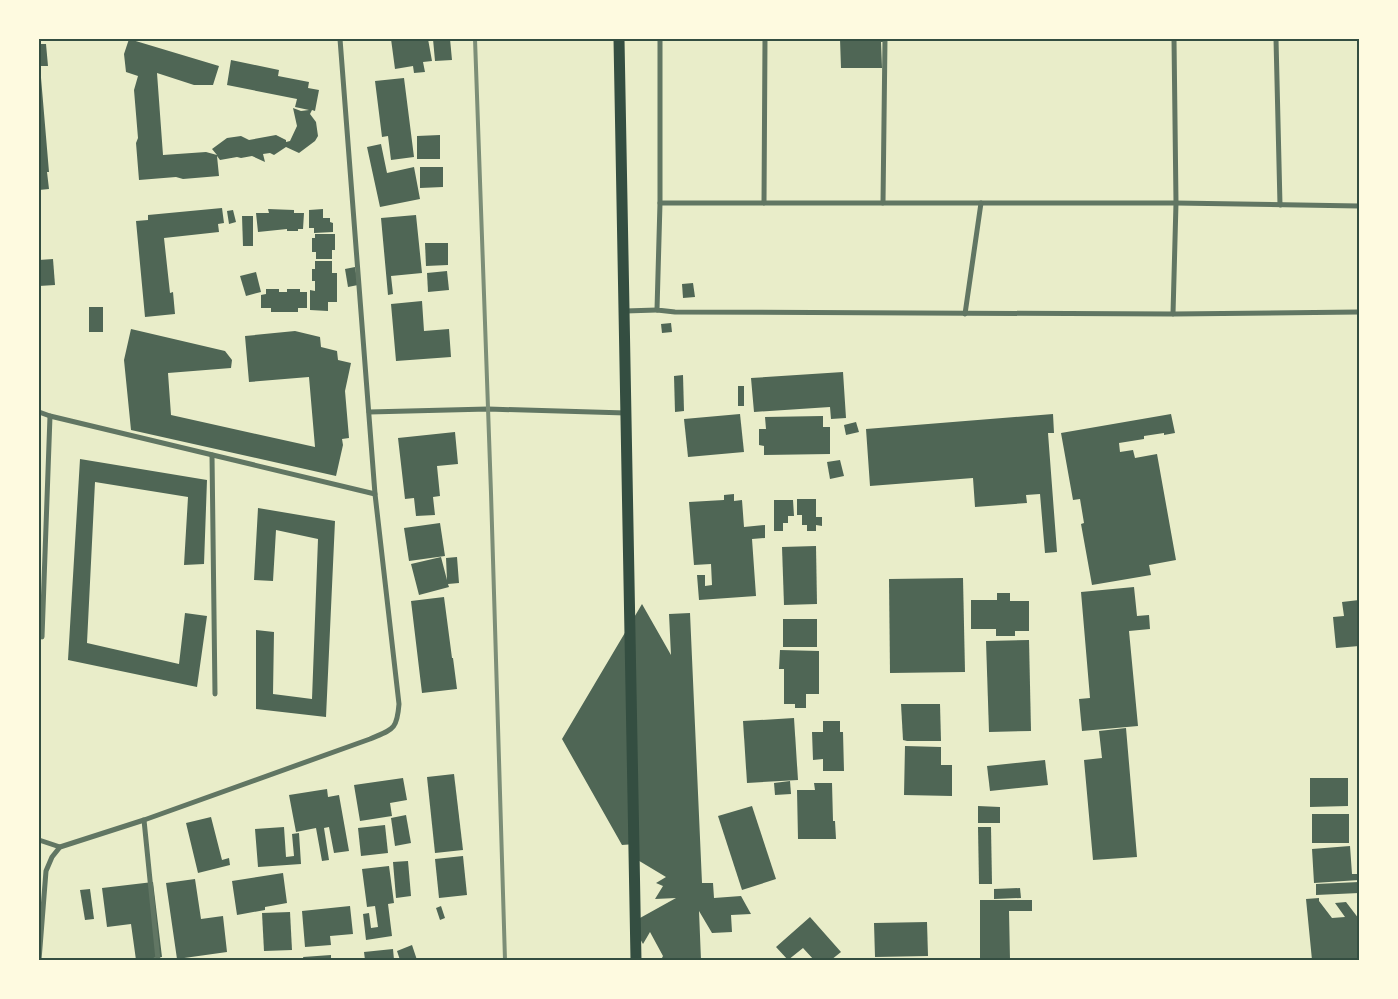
<svg xmlns="http://www.w3.org/2000/svg" width="1398" height="999" font-family="Arial,sans-serif">
<style>
.building{fill:#4f6655}
.lines{fill:none;stroke-linecap:round;stroke-linejoin:round}
.minor{stroke:#617663;stroke-width:5}
.primary{stroke:#344e41;stroke-width:11}
.rail{stroke:#7c8e77;stroke-width:4}
.neatline{fill:none;stroke:#344e41;stroke-width:2}
</style>
<rect width="100%" height="100%" fill="#e9edc9"/>
<!-- building -->
<g class="building">
<path d="M129,39l90,27 -6,19h-19l-37,-12 6,82 43,-3 11,3 -5,-6 15,-11 14,-2 8,4 27,-5 10,5v2l4,-1 7,-15 -4,-18 8,3 8,-1 -14,-3 2,-8 -70,-14 4,-25 48,10 -1,6 31,6 -1,6 11,2 -4,21 -3,-1 -2,4 6,8 2,14 -3,5 -16,12 -13,-6 -12,8 -4,-2 -7,1 2,8 -13,-6 -11,2 -4,-1 -17,3 -3,-4 2,20 -36,3 -7,-2 -37,3 -3,-37 2,-5 -4,-48 4,-14 -12,-4 -2,-18z"/>
<path d="M391,39h37l4,22 -9,1 2,10 -11,1 -1,-7 -18,3z"/>
<path d="M433,39h17l2,21 -17,1z"/>
<path d="M840,39h46v3h-5l1,26h-41z"/>
<path d="M39,44h7l2,22h-8l9,106h-2l2,17 -10,1z"/>
<path d="M404,78l10,79 -23,3 -3,-24 -6,1 -7,-56z"/>
<path d="M440,135v24h-23v-23z"/>
<path d="M381,144l6,29 27,-6 6,32 -40,8 -13,-60z"/>
<path d="M420,167h23v20l-23,1z"/>
<path d="M222,208l2,15 -6,1 1,8 -55,6 6,55 3,-1 2,22 -30,3 -9,-96 12,-1v-5z"/>
<path d="M268,209l26,1v3h10l-1,16h-5v2h-11v-2l-29,3 -2,-19h13z"/>
<path d="M323,209v9h7v4l3,1v9l-19,1v-5h-5v-18z"/>
<path d="M233,210l3,12 -7,2 -2,-13z"/>
<path d="M416,215l6,58 -31,3 2,18 -5,1 -7,-77z"/>
<path d="M242,216h11v30h-10z"/>
<path d="M315,234h20v16h-3v9h-16v-7h-4v-14h3z"/>
<path d="M425,243h23v22l-22,1z"/>
<path d="M53,259l2,26 -16,1v-26z"/>
<path d="M315,261h17v12h5v29h-9v9l-18,-1v-20l5,1v-10h-3v-12h3z"/>
<path d="M355,267l3,18 -10,2 -3,-18z"/>
<path d="M447,271l2,19 -21,2 -1,-19z"/>
<path d="M256,272l5,20 -15,4 -6,-20z"/>
<path d="M693,283l2,14 -12,1 -1,-14z"/>
<path d="M266,289h13v3h8v-3h13v3h7v16h-9v4h-27v-4h-10v-13l5,-1z"/>
<path d="M422,301l2,30 25,-2 2,28 -55,4 -5,-57z"/>
<rect x="89" y="307" width="14" height="25"/>
<path d="M671,323l1,9 -10,1 -1,-9z"/>
<path d="M131,329l94,22 7,9 -1,8 -63,5 3,42 144,32 -6,-70 -60,5 -4,-46 50,-5 25,6 1,10 16,4 1,9 13,3 -6,28 4,47 -7,1 1,6 -7,31 -205,-46 -7,-70z"/>
<path d="M843,372l3,46 -15,1 -1,-12 -76,5 -3,-34z"/>
<path d="M683,375l1,36 -9,1 -1,-36z"/>
<rect x="738" y="386" width="6" height="20"/>
<path d="M740,414l4,38 -56,5 -4,-38z"/>
<path d="M1053,414l1,19h-6l9,119 -12,1 -5,-59 -14,1 1,8 -52,4 -2,-29 -103,8 -4,-57z"/>
<path d="M1171,414l4,19 -11,2v-2l-20,3v3l-25,4 1,9 13,-2 2,8 22,-4 19,106 -27,5 2,10 -59,10 -11,-61 3,-1 -4,-24 -7,1 -12,-67z"/>
<path d="M823,416v11h7v27l-66,1v-9l-5,-1v-16h7l-1,-12z"/>
<path d="M856,422l3,10 -13,3 -2,-10z"/>
<path d="M455,432l3,32 -21,2 3,30 -7,1 2,18 -19,1 -2,-18 -9,1 -7,-61z"/>
<path d="M39,443l2,1v76h-2z"/>
<path d="M80,459l127,21 -3,84 -20,1 4,-68 -93,-15 -8,161 92,21 6,-51 22,3 -10,71 -129,-27z"/>
<path d="M840,460l4,16 -14,3 -3,-17z"/>
<path d="M734,494v7l8,-1 2,27 21,-2v13l-13,1 4,57 -57,4 -2,-25h8v11l7,-1 -1,-21 -17,1 -5,-63 35,-2v-5z"/>
<path d="M797,499h19v18h6v9l-6,-1v6h-9v-6h-5v-10h-5z"/>
<path d="M774,500h19l1,16h-6v7h-5v8h-9z"/>
<path d="M258,508l77,13 -9,196 -70,-8v-79l18,2 -1,62 39,5 6,-160 -42,-9 -3,51 -19,-1z"/>
<path d="M440,523l5,33 -36,5 -5,-33z"/>
<path d="M816,546l1,58 -33,1 -2,-58z"/>
<path d="M441,557l6,23 -1,-22 11,-1 2,26 -11,1 1,3 -30,8 -8,-31z"/>
<path d="M963,578l2,94 -75,1 -1,-94z"/>
<path d="M1134,587l3,29 12,-1 1,14 -21,2 9,95 -56,5 -3,-32 11,-1 -9,-106z"/>
<path d="M997,593h13v8h19v30h-14v5h-19v-7h-25v-29h26z"/>
<path d="M444,597l8,61h1l4,31 -35,4 -11,-92z"/>
<path d="M1359,600v46l-23,2 -3,-31 11,-1 -2,-14z"/>
<path d="M642,604l29,51 -2,-41 21,-1 12,270h11l1,15 27,-2 10,18 -20,1 1,17 -20,1 -13,-22 2,49h-40l2,-4 -13,-24 -7,12 -12,-21 45,-25 -21,1 8,-13 -7,-3 10,-6 -30,-18 -1,-15 -13,1 -60,-106z"/>
<rect x="783" y="619" width="34" height="28"/>
<path d="M1029,640l2,91 -42,1 -3,-91z"/>
<path d="M780,650l39,1v43h-13v14h-11v-4h-11v-35h-5z"/>
<path d="M901,704h39l1,37h-34l-4,-1z"/>
<path d="M794,718l4,62 -51,3 -4,-62z"/>
<path d="M823,721h17v11h3l1,39h-21v-12l-10,1 -1,-28h11z"/>
<path d="M1126,728l11,129 -44,3 -9,-100 18,-2 -3,-27z"/>
<path d="M905,746l36,1v18h11v31l-48,-1z"/>
<path d="M1045,760l3,25 -58,6 -3,-25z"/>
<path d="M454,774l9,76 -28,3 -8,-76z"/>
<path d="M403,778l4,22 -17,3 2,13 -32,5 -6,-36z"/>
<path d="M1310,778h38v28l-38,1z"/>
<path d="M790,781l1,13 -16,1 -1,-12z"/>
<path d="M814,783h18l1,38h2l1,18h-38l-1,-49h18z"/>
<path d="M327,789l1,8 11,-2 10,56 -15,2 -5,-26 -5,1 5,32 -7,1 -6,-33 -20,4 -7,-37z"/>
<path d="M752,806l24,73 -34,11 -24,-74z"/>
<path d="M978,806l22,1v16h-22z"/>
<rect x="1312" y="814" width="37" height="29"/>
<path d="M406,815l5,28 -16,3 -4,-28z"/>
<path d="M211,817l11,43 7,-2 1,7 -32,8 -12,-50z"/>
<path d="M385,825l3,28 -27,3 -3,-28z"/>
<path d="M284,827l2,30 8,-1 -2,-22 7,-1 2,31 -43,3 -3,-38z"/>
<path d="M978,827h13l1,57h-13z"/>
<path d="M1350,846l2,28h7v6l-45,3 -2,-34z"/>
<path d="M463,856l4,39 -28,3 -4,-39z"/>
<path d="M408,861l3,35 -15,2 -3,-36z"/>
<path d="M389,866l5,37 -6,1 4,32 -26,4 -3,-26 6,-1 2,15 7,-1 -3,-21 -8,1 -5,-38z"/>
<path d="M283,873l4,30 -22,4v3l-28,5 -5,-34z"/>
<path d="M195,879l6,40 22,-3 4,36 -50,7 -11,-76z"/>
<path d="M153,882l9,75 -26,3 -5,-36 -24,3 -5,-39z"/>
<path d="M1359,882v11l-43,2v-11z"/>
<path d="M1020,888l1,10 -27,1v-10z"/>
<path d="M90,889l4,30 -9,1 -5,-30z"/>
<path d="M1319,898v3l13,17 13,-1 -10,-14 11,-1 13,17v41h-47l-6,-61z"/>
<path d="M980,900h52v11h-23l1,49h-30z"/>
<path d="M350,906l3,28 -23,2 1,9 -26,2 -3,-36z"/>
<path d="M441,906l4,12 -5,2 -4,-12z"/>
<path d="M290,912l2,38 -28,1 -2,-38z"/>
<path d="M810,917l31,35 -10,8h-17l-11,-12 -15,12 -12,-13z"/>
<path d="M927,922l1,34 -53,1 -1,-34z"/>
<path d="M412,945l5,15h-17l-3,-9z"/>
<path d="M393,949l1,11h-29l-1,-8z"/>
<path d="M331,955v5h-27l-1,-3z"/>
<path d="M715,958l20,1v1h-20z"/>
</g>
<g class="lines">
<!-- minor -->
<g class="minor">
<path d="M660,39v164l-3,107 18,2 498,2 186,-2"/>
<path d="M1276,39l4,166"/>
<path d="M660,203h516l183,3"/>
<path d="M764,203l1,-164"/>
<path d="M883,203l2,-164"/>
<path d="M625,311l32,-1"/>
<path d="M965,314l16,-111"/>
<path d="M1173,314l3,-111 -2,-164"/>
<path d="M39,412l11,4 325,78"/>
<path d="M369,412l119,-3 138,4"/>
<path d="M212,455l3,239"/>
<path d="M42,637l8,-221"/>
<path d="M144,820l14,140"/>
<path d="M39,840l21,7"/>
<path d="M39,960l7,-89 6,-14 8,-10 84,-27 226,-81c23,-10 27,-9 29,-35l-24,-210 -35,-455"/>
</g>
<!-- primary -->
<path class="primary" d="M619,39l17,921"/>
<!-- rail -->
<path class="rail" d="M475,39l16,454 14,467"/>
</g>
<!-- border -->
<rect width="1398" height="999" fill="none" stroke="#fefae0" stroke-width="80"/>
<rect x="40" y="40" width="1318" height="919" class="neatline"/>
</svg>
